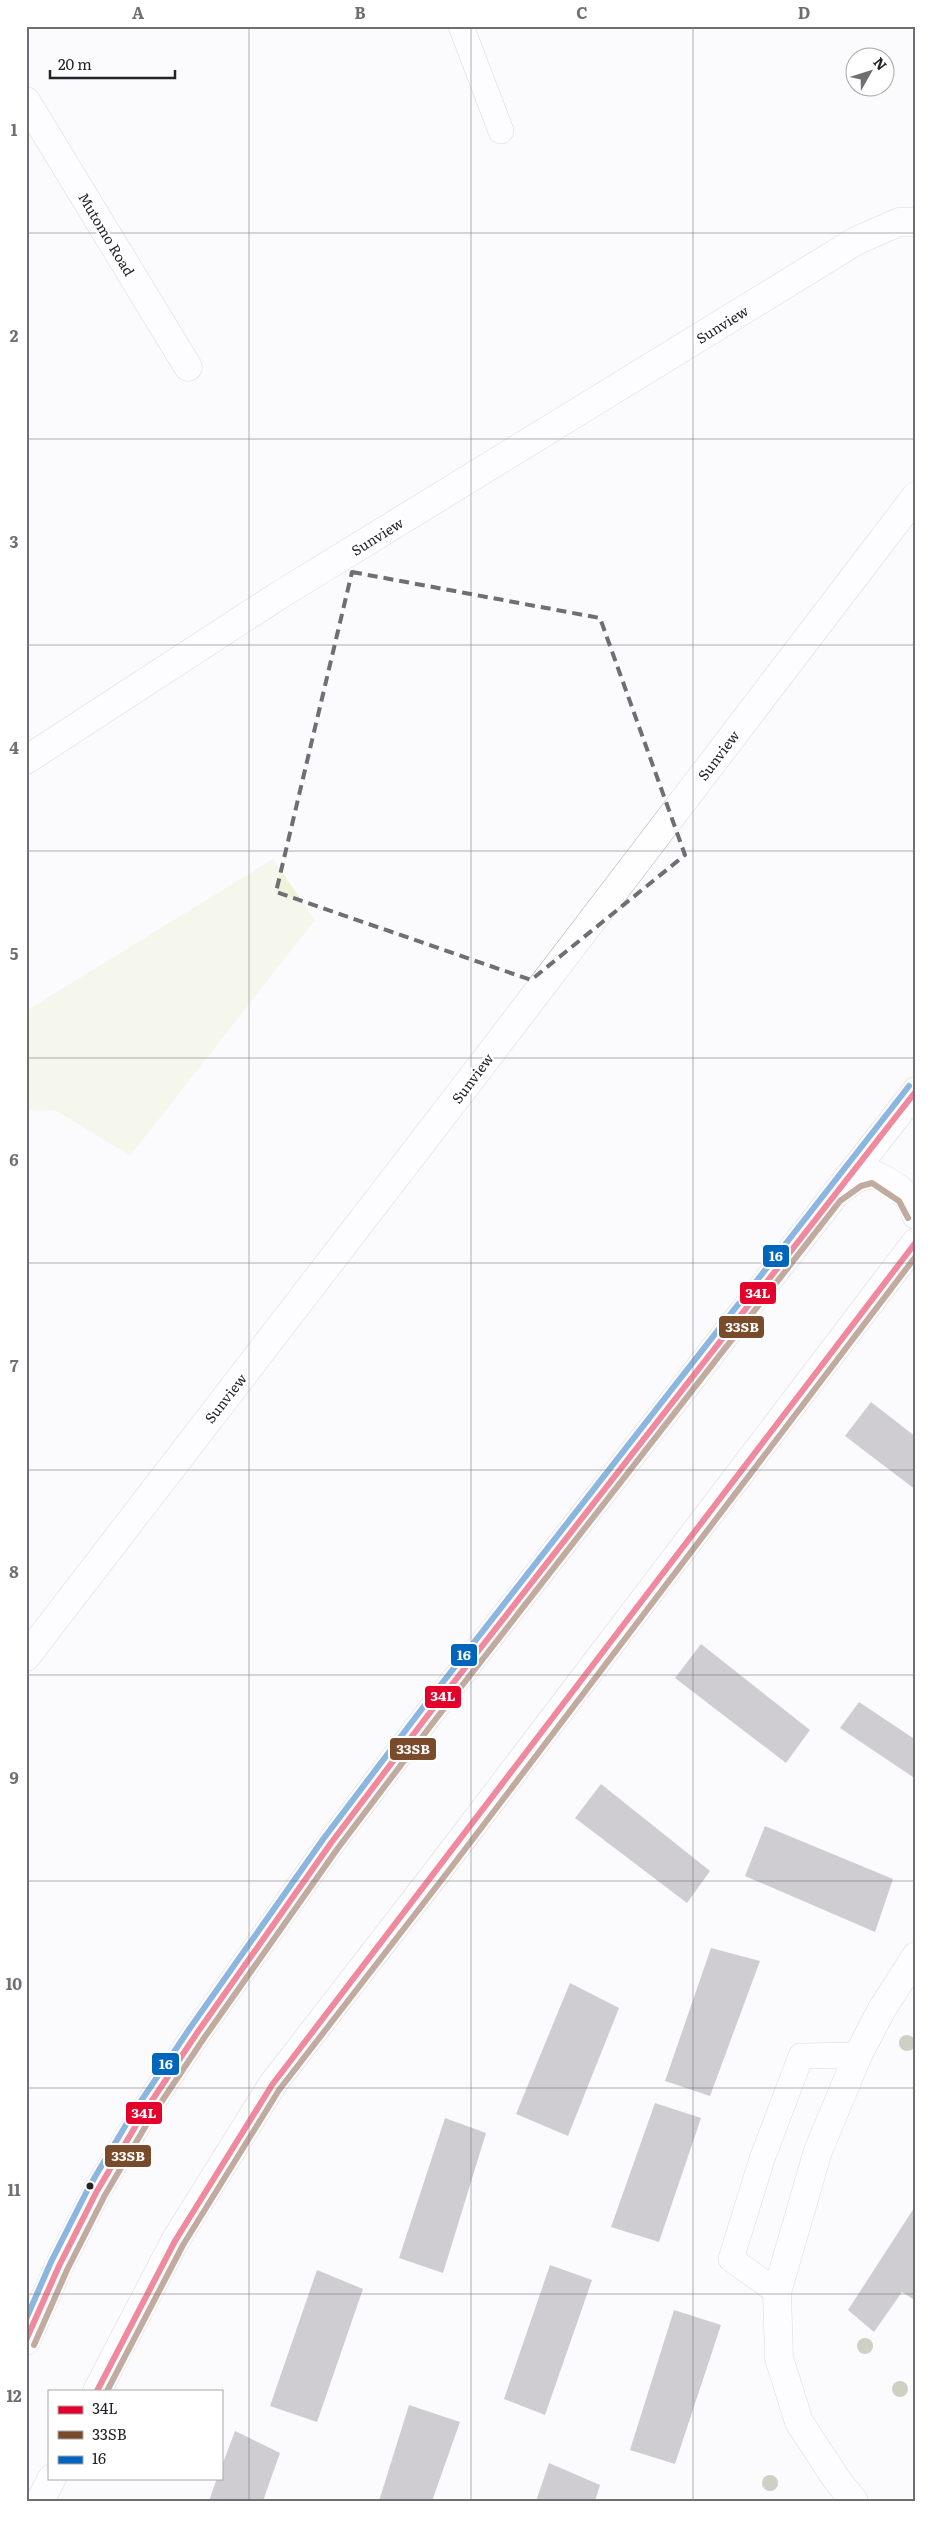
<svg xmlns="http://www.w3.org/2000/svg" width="942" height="2527" font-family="Literata,serif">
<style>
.green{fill:#eef3da}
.building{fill:#99989b}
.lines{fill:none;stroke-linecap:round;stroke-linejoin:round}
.service-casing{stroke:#b4b3b6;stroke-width:26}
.minor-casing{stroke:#b4b3b6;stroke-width:29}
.secondary-casing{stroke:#b4b3b6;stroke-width:29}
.service{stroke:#fefeff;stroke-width:25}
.minor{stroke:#fefeff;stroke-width:28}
.secondary{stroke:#fefeff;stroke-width:28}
.bus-1-casing{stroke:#fff;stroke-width:10}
.bus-2-casing{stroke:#fff;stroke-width:10}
.bus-3-casing{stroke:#fff;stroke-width:10}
.bus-1{stroke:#e4002b;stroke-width:6}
.bus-2{stroke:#7a4b2a;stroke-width:6}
.bus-3{stroke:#0065bd;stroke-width:6}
.tree{fill:#999d7d}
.marked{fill:none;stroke:#6f6e72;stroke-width:4;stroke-dasharray:10 6;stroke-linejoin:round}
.grid{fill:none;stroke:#6f6e72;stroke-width:1;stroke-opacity:0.55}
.bus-dot{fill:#242327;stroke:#fff;stroke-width:2}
.labels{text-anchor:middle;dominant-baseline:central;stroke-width:5;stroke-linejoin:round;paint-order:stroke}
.street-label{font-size:14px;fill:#242327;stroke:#fff}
.line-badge{stroke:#fff;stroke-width:2}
.badge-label{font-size:14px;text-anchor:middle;font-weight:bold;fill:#fff}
.neatline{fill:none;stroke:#6f6e72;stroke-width:2}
.grid-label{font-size:16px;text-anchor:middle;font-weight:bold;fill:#6f6e72}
</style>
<rect width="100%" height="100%" fill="#fbfafd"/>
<!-- green -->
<path class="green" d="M273,859l42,61 -185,236 -73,-45 -31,-2v-98z"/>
<!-- building -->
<g class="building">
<path d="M871,1402l45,35v53l-71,-54z"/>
<path d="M701,1644l109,86 -24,33 -111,-85z"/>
<path d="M859,1702l57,38v39l-76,-51z"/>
<path d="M601,1784l109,87 -23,32 -112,-85z"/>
<path d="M765,1826l128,53 -18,53 -130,-56z"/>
<path d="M711,1948l49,13 -50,135 -45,-15z"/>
<path d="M570,1983l49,25 -51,128 -52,-22z"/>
<path d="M655,2103l46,15 -42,124 -48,-15z"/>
<path d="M445,2118l41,15 -43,140 -44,-15z"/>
<path d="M916,2205v96l-14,-9 -28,40 -26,-22z"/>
<path d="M550,2265l42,15 -47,135 -41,-16z"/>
<path d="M317,2270l46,19 -46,133 -47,-16z"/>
<path d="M674,2310l47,15 -46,139 -45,-14z"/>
<path d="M409,2405l51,17 -28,79h-53z"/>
<path d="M235,2431l45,22 -17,48h-54l8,-23h4v-10z"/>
<path d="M549,2463l51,22 -5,16h-59z"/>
</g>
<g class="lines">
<defs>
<g id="service">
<path d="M461,26l40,105"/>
<path d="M777,2292l-46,-33 31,-100 39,-103 57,-1"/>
</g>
<g id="minor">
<path d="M26,101l162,266"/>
<path d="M26,760l252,-164 578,-355 43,-19h17"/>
<path d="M26,1657l448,-582 442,-579"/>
<path d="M854,2501l-17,-21 -38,-58 -20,-64 -2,-66 41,-141 40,-96 24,-46 34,-53"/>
</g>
<g id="secondary">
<path d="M841,1189l16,-11 16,-4c19,9 38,19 43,41"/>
<path d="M26,2341l33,-75 38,-75 44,-74 56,-84 134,-190 94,-124 491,-628"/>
<path d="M97,2391l78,-150 97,-156 168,-217 476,-626"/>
<path d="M40,2501l12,-23"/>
</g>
</defs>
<!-- service casing -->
<use href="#service" class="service-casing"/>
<!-- minor casing -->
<use href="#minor" class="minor-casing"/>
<!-- secondary casing -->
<use href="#secondary" class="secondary-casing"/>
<!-- service -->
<use href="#service" class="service"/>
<!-- minor -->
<use href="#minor" class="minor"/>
<!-- secondary -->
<use href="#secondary" class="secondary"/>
<defs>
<g id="bus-1">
<path d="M26,2340l33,-74 38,-75 44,-74 56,-84 134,-190 94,-124 491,-628"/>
<path d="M97,2391l78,-150 97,-156 644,-843"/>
</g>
<g id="bus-2">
<path d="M34,2345l33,-75 38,-75 43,-73 56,-84 134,-190 94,-124 408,-523 21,-15 11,-3 27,18 9,17"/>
<path d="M107,2391l76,-146 96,-155 168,-217 469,-617"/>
</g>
<path id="bus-3" d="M26,2319l25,-57 38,-75 44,-74 57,-85 134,-190 94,-124 491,-628"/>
</defs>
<!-- bus-1 casing -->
<use href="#bus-1" class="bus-1-casing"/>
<!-- bus-2 casing -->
<use href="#bus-2" class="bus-2-casing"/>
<!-- bus-3 casing -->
<use href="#bus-3" class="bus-3-casing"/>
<!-- bus-1 -->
<use href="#bus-1" class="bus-1"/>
<!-- bus-2 -->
<use href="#bus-2" class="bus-2"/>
<!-- bus-3 -->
<use href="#bus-3" class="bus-3"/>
</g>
<!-- trees -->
<g class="tree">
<circle cx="907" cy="2043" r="8"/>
<circle cx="865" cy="2346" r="8"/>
<circle cx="900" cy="2389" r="8"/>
<circle cx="770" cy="2483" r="8"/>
</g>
<!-- marked area -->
<path d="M0 0H942V2527H0ZM352,572l248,46 85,237 -154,125 -255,-88z" fill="#fbfafd" fill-opacity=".55" fill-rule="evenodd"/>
<path class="marked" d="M352,572l248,46 85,237 -154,125 -255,-88z"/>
<!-- grid -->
<path class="grid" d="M249,26v2475M471,26v2475M693,26v2475M26,233h890M26,439h890M26,645h890M26,851h890M26,1058h890M26,1263h890M26,1470h890M26,1675h890M26,1881h890M26,2088h890M26,2294h890"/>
<!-- markers -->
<circle class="bus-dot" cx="90" cy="2186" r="4.5"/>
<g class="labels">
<!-- street labels -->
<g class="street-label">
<text transform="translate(107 234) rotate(59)">Mutomo Road</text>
<text transform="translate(722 324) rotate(-32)">Sunview</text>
<text transform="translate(377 536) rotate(-32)">Sunview</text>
<text transform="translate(718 755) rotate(-53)">Sunview</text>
<text transform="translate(472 1078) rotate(-53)">Sunview</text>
<text transform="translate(225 1398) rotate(-52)">Sunview</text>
</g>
</g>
<g class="line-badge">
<rect x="762" y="1244" width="28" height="24" rx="5" fill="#0065bd"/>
<rect x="739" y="1281" width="38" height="24" rx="5" fill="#e4002b"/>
<rect x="718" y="1315" width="47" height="24" rx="5" fill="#7a4b2a"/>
<rect x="450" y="1643" width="28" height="24" rx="5" fill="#0065bd"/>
<rect x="424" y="1685" width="38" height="24" rx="5" fill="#e4002b"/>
<rect x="389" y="1737" width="48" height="24" rx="5" fill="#7a4b2a"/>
<rect x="151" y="2052" width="29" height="24" rx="5" fill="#0065bd"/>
<rect x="125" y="2101" width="38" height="24" rx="5" fill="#e4002b"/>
<rect x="104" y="2144" width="48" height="24" rx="5" fill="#7a4b2a"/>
</g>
<g class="badge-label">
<text x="776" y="1261">16</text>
<text x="758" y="1298">34L</text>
<text x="742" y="1332">33SB</text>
<text x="464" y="1660">16</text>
<text x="443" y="1701">34L</text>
<text x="413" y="1754">33SB</text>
<text x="166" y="2069">16</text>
<text x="144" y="2118">34L</text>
<text x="128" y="2161">33SB</text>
</g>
<!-- border -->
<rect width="942" height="2527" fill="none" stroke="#ffffff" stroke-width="55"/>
<!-- legend -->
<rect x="48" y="2390" width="175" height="90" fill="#ffffff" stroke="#a7a7a9"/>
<rect x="58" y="2406" width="25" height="8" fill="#e4002b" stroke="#a7a7a9"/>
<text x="92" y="2414" font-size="15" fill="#242327">34L</text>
<rect x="58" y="2431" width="25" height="8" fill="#7a4b2a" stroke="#a7a7a9"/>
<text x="92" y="2440" font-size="15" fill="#242327">33SB</text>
<rect x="58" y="2456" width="25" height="8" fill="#0065bd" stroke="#a7a7a9"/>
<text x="92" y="2464" font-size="15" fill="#242327">16</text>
<!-- north arrow -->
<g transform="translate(870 72) rotate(51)"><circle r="24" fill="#ffffff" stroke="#a7a7a9"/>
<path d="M0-4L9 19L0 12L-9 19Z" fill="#6f6e72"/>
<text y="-8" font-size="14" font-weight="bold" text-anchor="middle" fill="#242327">N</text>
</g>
<!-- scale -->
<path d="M50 70v8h125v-8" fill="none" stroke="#242327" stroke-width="2.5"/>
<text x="58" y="70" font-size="15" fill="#242327" stroke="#ffffff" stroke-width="4" paint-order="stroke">20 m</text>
<rect x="28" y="28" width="886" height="2472" class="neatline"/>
<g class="grid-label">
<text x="138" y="19">A</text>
<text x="360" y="19">B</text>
<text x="582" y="19">C</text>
<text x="804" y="19">D</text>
<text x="14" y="136">1</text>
<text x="14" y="342">2</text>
<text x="14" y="548">3</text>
<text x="14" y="754">4</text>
<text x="14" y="960">5</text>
<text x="14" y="1166">6</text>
<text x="14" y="1372">7</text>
<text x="14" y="1578">8</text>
<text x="14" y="1784">9</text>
<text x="14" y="1990">10</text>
<text x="14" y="2196">11</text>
<text x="14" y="2402">12</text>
</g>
</svg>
